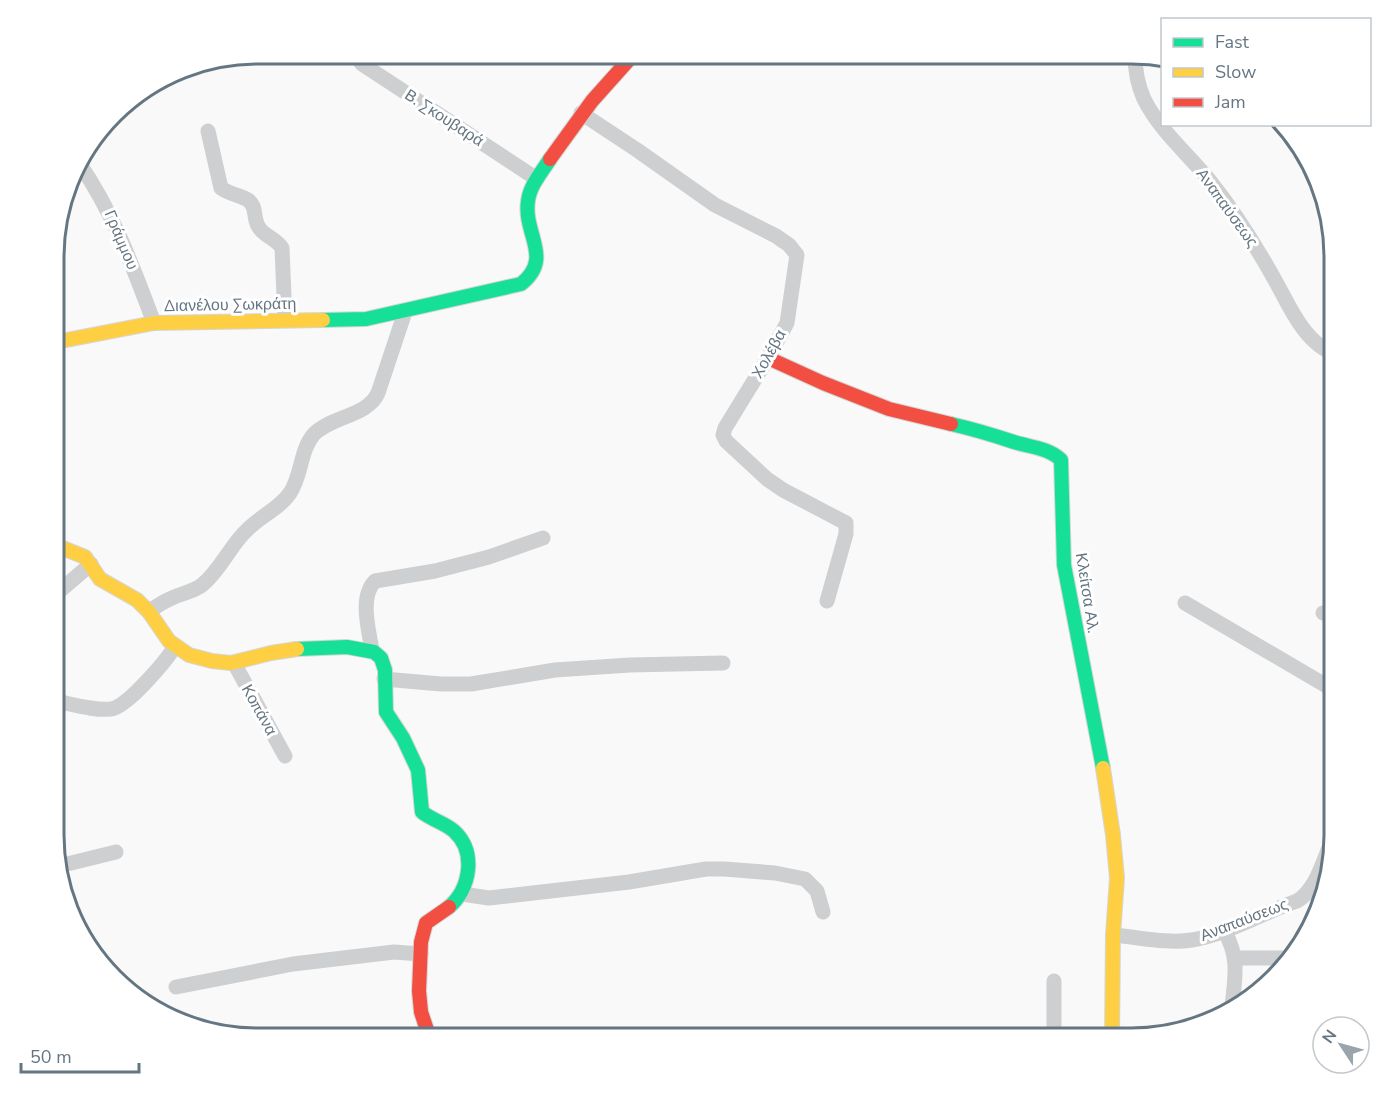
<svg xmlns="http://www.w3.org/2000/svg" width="1389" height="1093" font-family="'Nunito Sans',sans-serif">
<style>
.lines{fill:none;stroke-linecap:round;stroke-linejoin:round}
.fast-casing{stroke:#d5d6d7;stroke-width:16}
.slow-casing{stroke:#d5d6d7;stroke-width:16}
.jam-casing{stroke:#d5d6d7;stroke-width:16}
.street{stroke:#cecfd0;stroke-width:15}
.fast{stroke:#16e098;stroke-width:14}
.slow{stroke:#ffcf43;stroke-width:14}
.jam{stroke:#f24e42;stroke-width:14}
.labels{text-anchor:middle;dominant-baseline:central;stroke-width:6;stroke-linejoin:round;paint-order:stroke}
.street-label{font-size:16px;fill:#657683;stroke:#fff}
.rim{fill:none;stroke:#657683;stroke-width:3}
</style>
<rect width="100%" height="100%" fill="#f9f9f9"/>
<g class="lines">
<defs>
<g id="fast">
<path d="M323,320l43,-1 155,-35c33,-26 2,-50 7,-83 2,-16 14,-29 22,-42"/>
<path d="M951,424c22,5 42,11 63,18 16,5 35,6 47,18l3,105 39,203"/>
<path d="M297,649l50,-2 27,5 7,6 4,12 1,42 17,26 15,32 4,42c10,8 23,11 32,19 23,21 16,58 -5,76"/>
</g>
<g id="slow">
<path d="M56,342l98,-19 169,-3"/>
<path d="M55,545l30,12 15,22 37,21 12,12 20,29 20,14 23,6 19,2 40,-10 26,-4"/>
<path d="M1103,768l10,67 4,43 -4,57 -1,104"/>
</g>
<g id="jam">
<path d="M550,159l42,-58 42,-47"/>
<path d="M768,358l55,25 66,26 62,15"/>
<path d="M430,1039l-9,-27 -2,-21 2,-49 5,-19 23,-16"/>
</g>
</defs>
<!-- fast casing -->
<use href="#fast" class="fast-casing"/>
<!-- slow casing -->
<use href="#slow" class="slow-casing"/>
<!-- jam casing -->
<use href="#jam" class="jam-casing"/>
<!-- street -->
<g class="street">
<path d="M355,54l7,10 175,115"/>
<path d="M1135,54c0,15 3,32 9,45 16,32 44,55 66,82 28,35 51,73 72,112 12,23 27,52 53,61"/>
<path d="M581,113l56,37 78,55 61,31 13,9 8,10 -10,68 -19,35 -43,70 -2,7 3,6 41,38 16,11 63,33v11l-19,67"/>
<path d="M208,131l13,57c8,6 19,7 27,12 9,6 5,17 10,26 5,10 18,12 24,22l3,72"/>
<path d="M79,163c34,49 54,104 75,160"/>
<path d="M55,595l36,-31"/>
<path d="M1185,603l140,82 10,3"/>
<path d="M149,611c7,-4 15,-10 23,-13 10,-5 21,-6 30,-13 19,-15 28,-40 46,-56 13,-13 32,-21 42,-36 12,-18 10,-43 24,-59 18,-18 54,-18 64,-41l27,-81"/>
<path d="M1323,613l12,4"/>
<path d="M372,650c-3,-19 -13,-53 3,-69l60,-10 54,-14 54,-19"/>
<path d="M234,663l51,93"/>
<path d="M384,679l57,5h30l84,-14 75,-5 93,-2"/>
<path d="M55,701c17,3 39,10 56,8 16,-2 54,-47 63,-61"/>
<path d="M59,866l57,-14"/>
<path d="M462,894l27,4 140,-16 77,-13h18l51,4 30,6 12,12 6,21"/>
<path d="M1224,930c16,29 11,46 8,77"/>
<path d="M1113,935c25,2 54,9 79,5 36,-6 70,-27 105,-39 21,-12 27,-46 38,-67"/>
<path d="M1236,958h56"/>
<path d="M1054,981v58"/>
<path d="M176,987l117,-23 101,-12 27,2"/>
</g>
<!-- fast -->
<use href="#fast" class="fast"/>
<!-- slow -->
<use href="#slow" class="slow"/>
<!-- jam -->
<use href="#jam" class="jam"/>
</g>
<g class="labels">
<!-- street labels -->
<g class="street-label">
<text transform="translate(444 118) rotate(33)">Β. Σκουβαρά</text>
<text transform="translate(1227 208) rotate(54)">Αναπαύσεως</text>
<text transform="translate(121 240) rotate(67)">Γράμμου</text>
<text transform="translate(230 305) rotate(-1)">Διανέλου Σωκράτη</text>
<text transform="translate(769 354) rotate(-61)">Χολέβα</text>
<text transform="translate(1087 593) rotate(81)">Κλείτσα Αλ.</text>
<text transform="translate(259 710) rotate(61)">Κοπάνα</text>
<text transform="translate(1244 920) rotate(-21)">Αναπαύσεως</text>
</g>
</g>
<!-- crop -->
<path d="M0 0H1389V1093H0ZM257 64H1131A193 193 0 0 1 1324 257V835A193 193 0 0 1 1131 1028H257A193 193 0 0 1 64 835V257A193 193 0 0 1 257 64Z" fill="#fff" fill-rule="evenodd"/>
<path class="rim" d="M257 64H1131A193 193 0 0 1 1324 257V835A193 193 0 0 1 1131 1028H257A193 193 0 0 1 64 835V257A193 193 0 0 1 257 64Z"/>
<!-- legend -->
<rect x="1161" y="18" width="210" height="108" fill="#ffffff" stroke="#c1c8cd" stroke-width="1.5"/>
<rect x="1173" y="38" width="30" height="9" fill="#16e098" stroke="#c1c8cd" stroke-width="1.5"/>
<text x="1215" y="48" font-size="18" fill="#657683">Fast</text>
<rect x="1173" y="68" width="30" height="9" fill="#ffcf43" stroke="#c1c8cd" stroke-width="1.5"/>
<text x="1215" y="78" font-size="18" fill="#657683">Slow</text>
<rect x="1173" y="98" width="30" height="9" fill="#f24e42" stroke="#c1c8cd" stroke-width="1.5"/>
<text x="1215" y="108" font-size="18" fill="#657683">Jam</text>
<!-- north arrow -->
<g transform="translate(1341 1045) rotate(306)"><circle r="28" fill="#ffffff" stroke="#c1c8cd" stroke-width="1.5"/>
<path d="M0-4.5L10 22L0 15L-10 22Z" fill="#99a4ac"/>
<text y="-9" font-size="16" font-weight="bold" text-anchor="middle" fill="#657683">N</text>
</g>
<!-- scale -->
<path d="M21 1063v9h118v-9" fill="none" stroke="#657683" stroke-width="3"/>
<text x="30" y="1063" font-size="18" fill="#657683" stroke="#ffffff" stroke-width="4.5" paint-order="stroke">50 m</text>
</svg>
